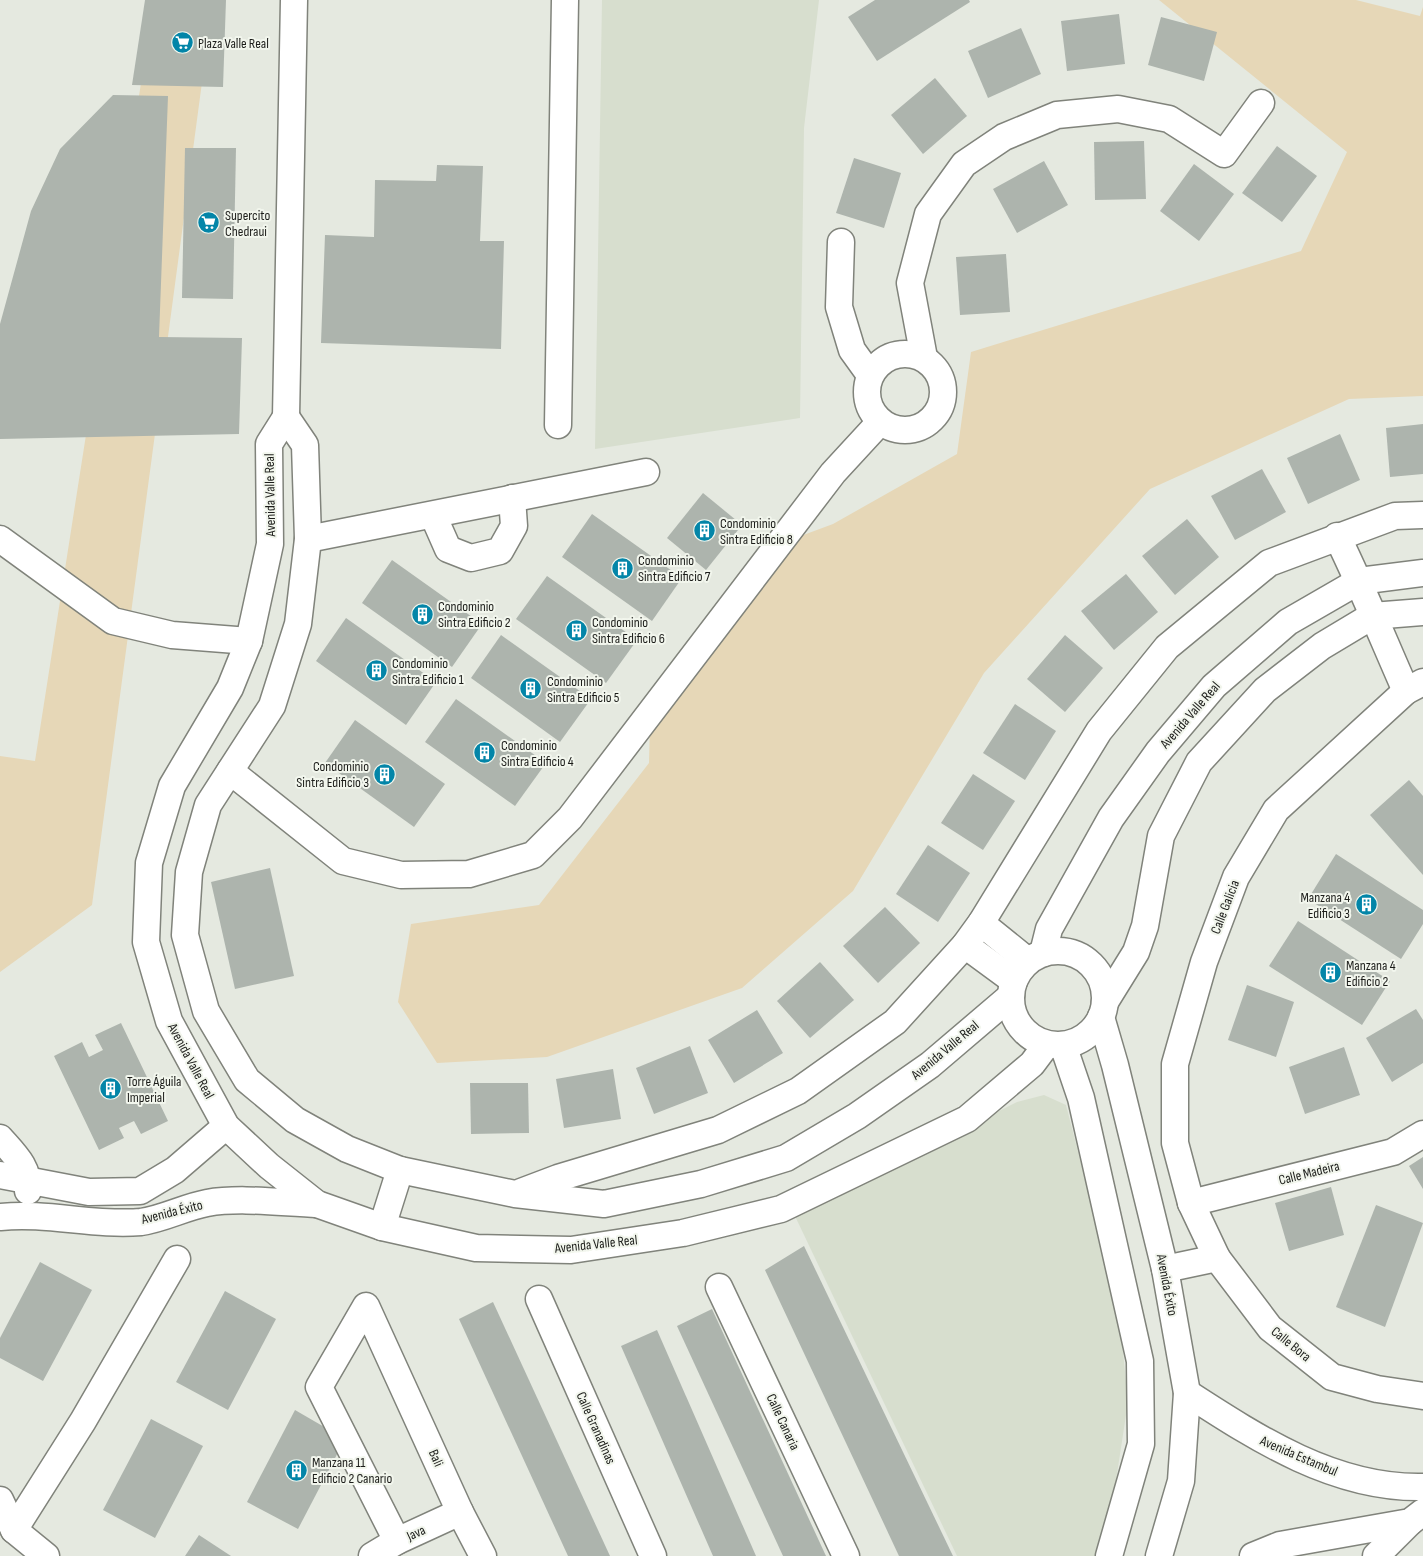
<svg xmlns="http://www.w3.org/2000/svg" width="1423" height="1556" font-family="'Sofia Sans Condensed',sans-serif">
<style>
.built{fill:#d7dece}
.green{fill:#e6d7b7}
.building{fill:#adb4ad}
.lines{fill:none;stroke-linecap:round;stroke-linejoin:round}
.street-casing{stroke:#80837b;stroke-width:29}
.street{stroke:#fff;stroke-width:26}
.labels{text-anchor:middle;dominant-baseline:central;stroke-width:4;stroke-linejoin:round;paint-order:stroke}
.poi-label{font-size:14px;fill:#1c1d1a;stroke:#f2f6ed;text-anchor:start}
.street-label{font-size:14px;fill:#1c1d1a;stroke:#f2f6ed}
</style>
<rect width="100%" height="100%" fill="#e5e9e0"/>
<!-- built -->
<g class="built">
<path d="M602,0h217l-15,128 -4,290 -205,31z"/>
<path d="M1044,1095l22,10 53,206 9,91 -13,85 -20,69h-138l-163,-342 223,-112z"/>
</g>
<!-- green -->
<g class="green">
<path d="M154,0h59l-121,905 -92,67v-216l35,5z"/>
<path d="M1159,0h197l64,16 3,-9v389l-74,3 -199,90 -166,184 -131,218 -111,97 -195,69 -110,6 -39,-61 13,-78 128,-19 110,-142 1,-41 148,-185 35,-13 124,-70 14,-102 330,-101 46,-99z"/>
</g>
<!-- building -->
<g class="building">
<path d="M145,0h81l-3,87 -91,-2z"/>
<path d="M875,0h94l1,2 -93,59 -29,-44z"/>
<path d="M1119,14l6,50 -58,7 -6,-50z"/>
<path d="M1161,17l56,15 -13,49 -56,-16z"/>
<path d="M1021,28l20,46 -53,24 -20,-47z"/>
<path d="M935,78l32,38 -44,38 -32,-39z"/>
<path d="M113,95l55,1 -9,241 83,1 -3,96 -239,5v-115l31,-113 29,-62z"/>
<path d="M1144,141l2,58 -51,1 -1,-58z"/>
<path d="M1277,146l40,30 -35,46 -40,-29z"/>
<path d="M185,148h51l-3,151 -51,-1z"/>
<path d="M854,158l47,15 -17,55 -48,-15z"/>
<path d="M1044,161l24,44 -51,28 -24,-44z"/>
<path d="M1194,164l40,30 -35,47 -39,-30z"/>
<path d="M437,165l46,1 -3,75h24l-3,108 -180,-6 4,-108 49,2 1,-57 61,1z"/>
<path d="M1006,254l4,58 -50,3 -4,-58z"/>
<path d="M1423,424v50l-33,3 -4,-49z"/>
<path d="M1340,434l20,46 -52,24 -21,-46z"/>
<path d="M1262,469l24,43 -51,28 -24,-44z"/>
<path d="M703,493l39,32 -36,45 -39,-32z"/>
<path d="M592,514l90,64 -30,43 -90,-64z"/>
<path d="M1187,519l32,38 -44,38 -33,-39z"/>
<path d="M392,560l90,64 -30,43 -90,-64z"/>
<path d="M1126,574l32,38 -44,38 -33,-39z"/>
<path d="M547,576l90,64 -31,43 -90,-64z"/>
<path d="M346,618l90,64 -30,43 -90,-64z"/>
<path d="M501,635l90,64 -31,43 -89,-64z"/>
<path d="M1065,635l38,33 -38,44 -38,-33z"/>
<path d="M456,699l90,64 -31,43 -90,-64z"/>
<path d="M1015,704l41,27 -31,49 -42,-27z"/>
<path d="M355,720l90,64 -31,43 -89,-64z"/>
<path d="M973,774l42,27 -32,49 -42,-27z"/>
<path d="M1409,780l14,16v79l-53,-60z"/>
<path d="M928,845l42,28 -32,49 -42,-28z"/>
<path d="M1336,854l87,56v14l-22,35 -93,-60z"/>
<path d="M270,868l24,108 -59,13 -24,-107z"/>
<path d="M885,907l35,36 -42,40 -35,-37z"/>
<path d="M1298,921l92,60 -28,44 -93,-59z"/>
<path d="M820,962l34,38 -44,38 -33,-37z"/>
<path d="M1247,985l47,17 -18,55 -48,-17z"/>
<path d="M1416,1009l7,11v43l-31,19 -26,-44z"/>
<path d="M757,1010l26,43 -49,30 -26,-43z"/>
<path d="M121,1023l47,98 -27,13 -7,-13 -15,7 5,10 -25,12 -45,-94 28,-14 7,15 14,-7 -8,-15z"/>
<path d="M690,1046l18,47 -54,21 -18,-46z"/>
<path d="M1344,1047l16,48 -55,19 -16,-47z"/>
<path d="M613,1069l8,50 -57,9 -8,-49z"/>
<path d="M470,1083h58l1,50 -58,1z"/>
<path d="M1423,1157v32l-14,-23z"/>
<path d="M1331,1187l13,48 -55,16 -14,-48z"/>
<path d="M1376,1205l47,18 -38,104 -49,-20z"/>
<path d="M804,1246l149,310h-54l-134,-286z"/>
<path d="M40,1262l52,28 -49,91 -43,-23v-20z"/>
<path d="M225,1291l51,28 -48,91 -52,-28z"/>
<path d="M493,1302l117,254h-42l-109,-237z"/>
<path d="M712,1309l114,247h-43l-106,-230z"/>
<path d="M657,1330l99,226h-43l-92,-210z"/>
<path d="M295,1410l50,29 -47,90 -51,-27z"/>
<path d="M151,1419l52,27 -48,92 -52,-28z"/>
<path d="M199,1535l32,21h-46z"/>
</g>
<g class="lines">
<defs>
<g id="street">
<path d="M841,242l-2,65 13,43 18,25"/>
<circle cx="905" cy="392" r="38"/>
<path d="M924,358l-14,-75 18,-69 36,-50 40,-27 53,-22 61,-6 51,10 55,35 37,-51"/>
<path d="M286,417l-17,27 1,100 -21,97 -19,47 -58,98 -23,77 -3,79 23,79 57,105 43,40 48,38 65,23 94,21 95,2 112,-17 98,-24 186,-90 65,-55 15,-20"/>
<path d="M286,417l19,28 3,94 -10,85 -26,82 -64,99 -19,67 -4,63 21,76 41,69 48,40 52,29 53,21 115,24 89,10 97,-20 85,-26 71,-42 73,-51 81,-69"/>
<path d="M286,417l8,-417"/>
<path d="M558,425l7,-425"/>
<path d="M433,515l15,34 23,9 29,-7 14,-25 -2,-28"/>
<path d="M1337,536c25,51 46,103 69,155"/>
<path d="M0,539l113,82 59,14 77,6"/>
<path d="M308,539l338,-67"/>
<path d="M1423,682l-17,9 -130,119 -40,67 -32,85 -29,102v79l16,60 26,55 53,70 62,49 45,12 46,7"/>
<path d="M230,771l113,90 58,14 68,-1 64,-19 37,-37 263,-345 47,-51"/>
<path d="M981,923l47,38"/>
<path d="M965,945l49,36"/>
<circle cx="1058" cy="998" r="47"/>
<path d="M1043,953l6,-24 62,-111 47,-66 56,-66 74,-64 71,-41 64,-8"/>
<path d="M1105,1002l31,-50 9,-26 16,-90 38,-74 66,-72 57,-44 50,-30 51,-4"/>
<path d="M1101,1017l14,48 50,204 22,124 -6,88 -22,75"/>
<path d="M1063,1045l18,53 59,263 1,83 -32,112"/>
<path d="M0,1138c15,17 29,29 28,53"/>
<path d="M0,1175l89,17 51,-1 35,-21 51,-44"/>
<path d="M521,1192l37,-14 160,-48 80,-39 97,-69 70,-77 16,-22 118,-192 68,-84 102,-84 126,-47 28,-1"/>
<path d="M1191,1203l202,-51 30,-18"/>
<path d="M0,1217c47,-5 94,9 141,5 22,-3 44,-15 66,-19 34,-6 76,0 110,1"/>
<path d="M382,1227l18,-57"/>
<path d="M1165,1269l52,-11"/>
<path d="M719,1287l127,269"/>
<path d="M539,1299l114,257"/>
<path d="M1187,1393c71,46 148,96 236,94"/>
<path d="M0,1500l14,30 32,26"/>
<path d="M14,1530l69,-109 94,-162"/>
<path d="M397,1541l-78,-154 47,-81 94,206 23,44"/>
<path d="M372,1556l25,-15 63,-29"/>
<path d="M1253,1556l27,-11 130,-23 13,-10"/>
<path d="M1376,1556l34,-34"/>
</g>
</defs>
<!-- street casing -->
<use href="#street" class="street-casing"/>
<!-- street -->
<use href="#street" class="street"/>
</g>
<!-- icons -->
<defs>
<symbol id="supermarket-disc" viewBox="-11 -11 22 22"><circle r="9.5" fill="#0385a8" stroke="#f2f6ed"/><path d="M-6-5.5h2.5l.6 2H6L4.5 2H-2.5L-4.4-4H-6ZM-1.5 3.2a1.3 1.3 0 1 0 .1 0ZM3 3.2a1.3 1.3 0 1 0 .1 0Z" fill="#fff"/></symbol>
<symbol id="building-disc" viewBox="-11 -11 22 22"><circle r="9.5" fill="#0385a8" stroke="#f2f6ed"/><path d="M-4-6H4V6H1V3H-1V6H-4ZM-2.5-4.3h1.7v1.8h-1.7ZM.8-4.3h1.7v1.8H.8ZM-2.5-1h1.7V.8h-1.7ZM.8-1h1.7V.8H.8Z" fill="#fff"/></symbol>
</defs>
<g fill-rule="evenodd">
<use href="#supermarket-disc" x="170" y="30" width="25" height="25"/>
<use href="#supermarket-disc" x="196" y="210" width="25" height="25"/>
<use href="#building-disc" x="692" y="518" width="25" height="25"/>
<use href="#building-disc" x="610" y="556" width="25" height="25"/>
<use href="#building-disc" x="410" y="602" width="25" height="25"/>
<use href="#building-disc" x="564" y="618" width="25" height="25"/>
<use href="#building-disc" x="364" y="658" width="25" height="25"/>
<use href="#building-disc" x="518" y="676" width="25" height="25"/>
<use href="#building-disc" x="472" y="740" width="25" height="25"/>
<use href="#building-disc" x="372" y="762" width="25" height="25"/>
<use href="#building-disc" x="1354" y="892" width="25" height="25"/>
<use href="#building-disc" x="1318" y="960" width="25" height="25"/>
<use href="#building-disc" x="98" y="1076" width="25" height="25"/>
<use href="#building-disc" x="284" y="1458" width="25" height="25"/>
</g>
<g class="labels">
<!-- poi labels -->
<g class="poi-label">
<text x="198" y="43">Plaza Valle Real</text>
<text x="225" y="215">Supercito<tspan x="225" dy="16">Chedraui</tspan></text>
<text x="720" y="523">Condominio<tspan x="720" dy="16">Sintra Edificio 8</tspan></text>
<text x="638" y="560">Condominio<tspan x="638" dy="16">Sintra Edificio 7</tspan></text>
<text x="438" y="606">Condominio<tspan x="438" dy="16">Sintra Edificio 2</tspan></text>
<text x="592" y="622">Condominio<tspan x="592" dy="16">Sintra Edificio 6</tspan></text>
<text x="392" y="663">Condominio<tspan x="392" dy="16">Sintra Edificio 1</tspan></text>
<text x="547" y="681">Condominio<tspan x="547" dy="16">Sintra Edificio 5</tspan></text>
<text x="501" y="745">Condominio<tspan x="501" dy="16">Sintra Edificio 4</tspan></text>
<text x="369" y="766" text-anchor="end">Condominio<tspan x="369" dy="16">Sintra Edificio 3</tspan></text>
<text x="1350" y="897" text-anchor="end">Manzana 4<tspan x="1350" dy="16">Edificio 3</tspan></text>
<text x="1346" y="965">Manzana 4<tspan x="1346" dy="16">Edificio 2</tspan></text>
<text x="127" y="1081">Torre Águila<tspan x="127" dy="16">Imperial</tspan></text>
<text x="312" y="1462">Manzana 11<tspan x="312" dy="16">Edificio 2 Canario</tspan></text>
</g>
<!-- street labels -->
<g class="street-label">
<text transform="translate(270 495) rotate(-91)">Avenida Valle Real</text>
<text transform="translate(1190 715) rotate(-49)">Avenida Valle Real</text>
<text transform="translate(1225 907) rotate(-69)">Calle Galicia</text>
<text transform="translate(945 1050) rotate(-40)">Avenida Valle Real</text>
<text transform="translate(191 1061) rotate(62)">Avenida Valle Real</text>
<text transform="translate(1309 1173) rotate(-14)">Calle Madeira</text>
<text transform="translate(172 1212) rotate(-14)">Avenida Éxito</text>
<text transform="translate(596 1244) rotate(-6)">Avenida Valle Real</text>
<text transform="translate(1167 1285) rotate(79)">Avenida Éxito</text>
<text transform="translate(1291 1344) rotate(39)">Calle Bora</text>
<text transform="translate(783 1422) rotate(65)">Calle Canaria</text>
<text transform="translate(596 1428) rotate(66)">Calle Granadinas</text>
<text transform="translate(1299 1456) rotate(23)">Avenida Estambul</text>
<text transform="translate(436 1458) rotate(66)">Bali</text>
<text transform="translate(416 1533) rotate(-25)">Java</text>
</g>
</g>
</svg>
